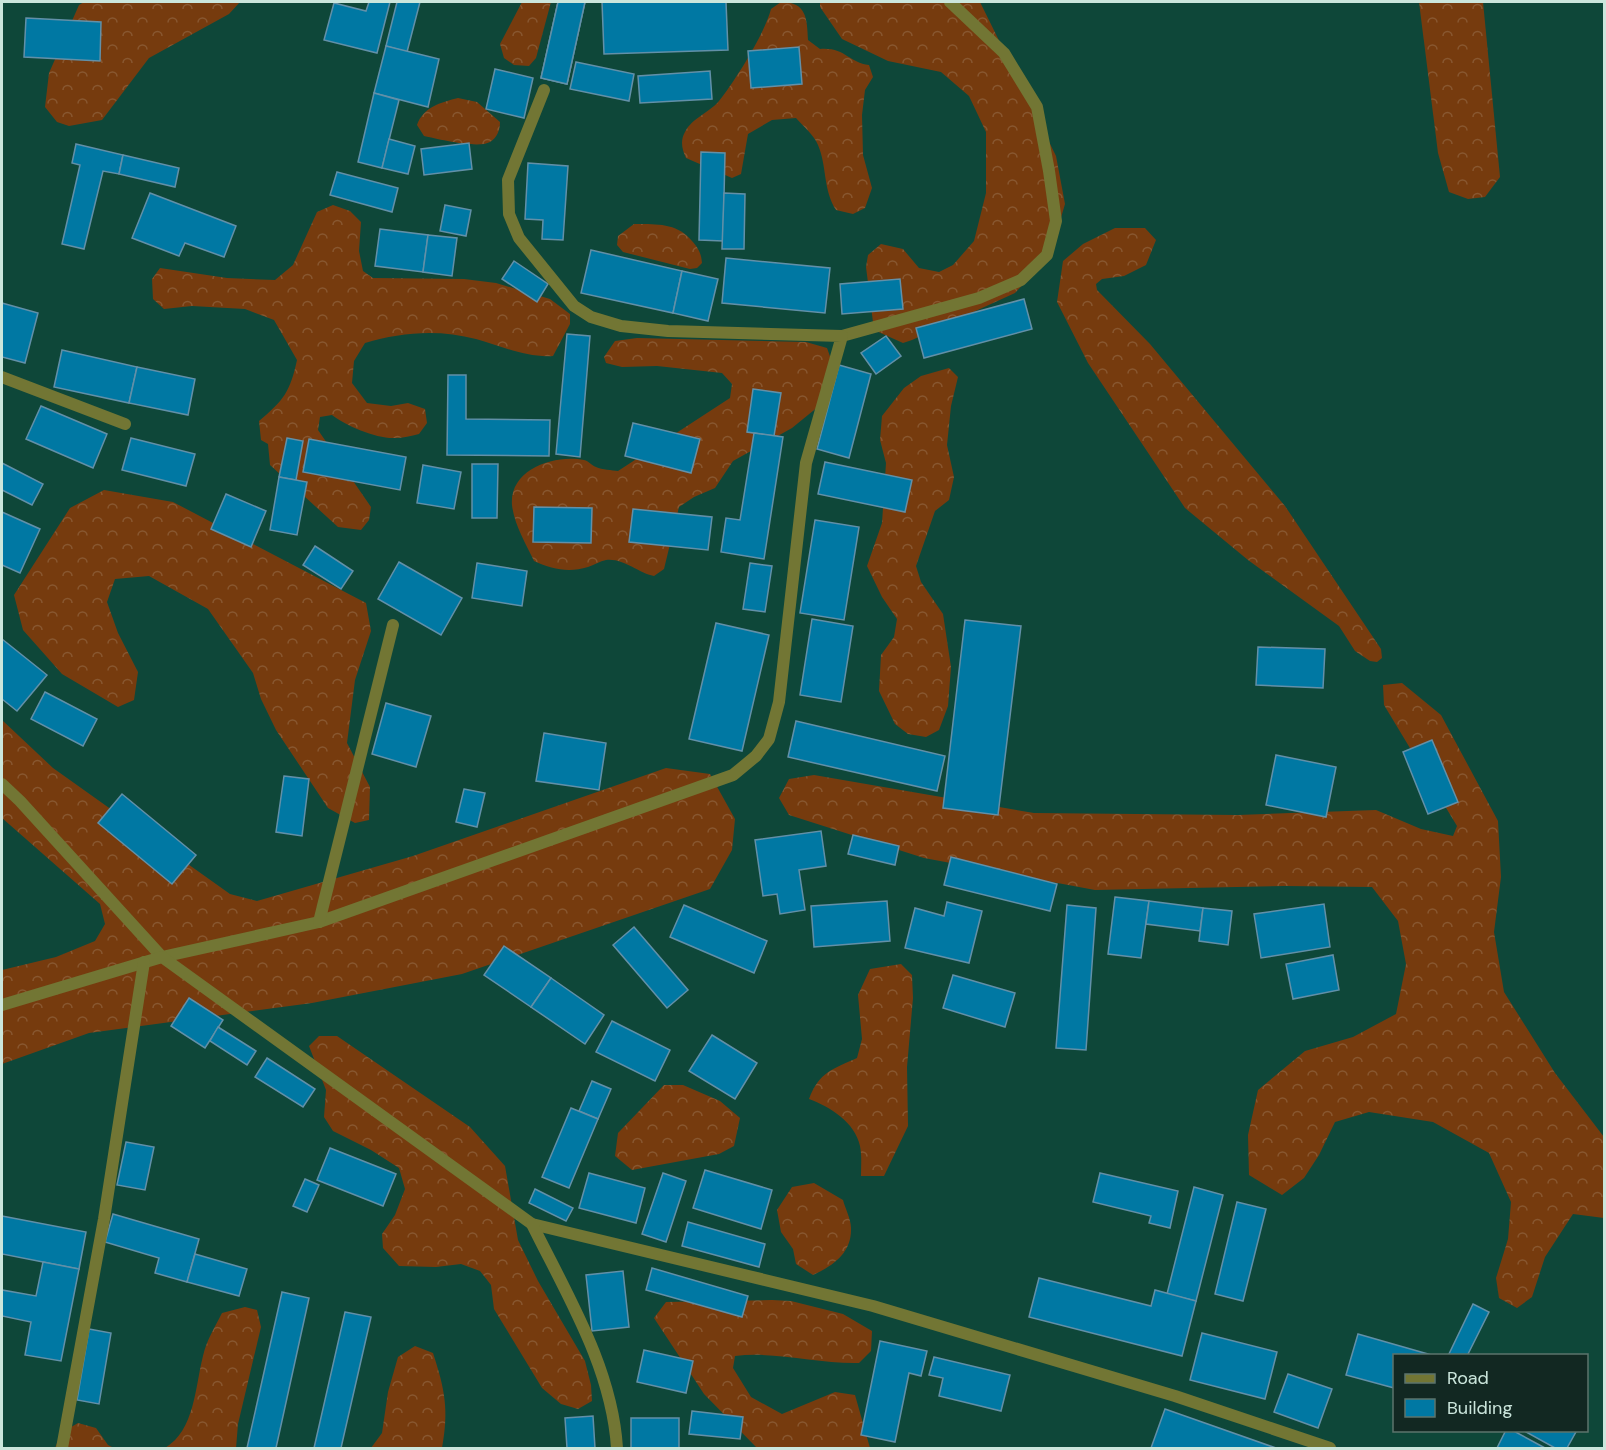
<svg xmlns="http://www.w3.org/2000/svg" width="1606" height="1450" font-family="'DM Sans',sans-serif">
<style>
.forest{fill:url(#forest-crowns)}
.building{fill:#0078a3;stroke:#6290a8;stroke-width:1.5}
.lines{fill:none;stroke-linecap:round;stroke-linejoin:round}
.lane{stroke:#727634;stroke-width:12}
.street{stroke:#727634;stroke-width:12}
</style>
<defs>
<pattern id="forest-crowns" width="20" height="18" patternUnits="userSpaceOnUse" patternTransform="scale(1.5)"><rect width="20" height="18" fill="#763b0e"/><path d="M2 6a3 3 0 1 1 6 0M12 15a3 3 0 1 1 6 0" fill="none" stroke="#885730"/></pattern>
</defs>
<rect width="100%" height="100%" fill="#0e4739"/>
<!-- forest -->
<g class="forest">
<path d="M84,2h156l-11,12 -80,44 -47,62 -33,6 -12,-4 -12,-15 4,-34 30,-68z"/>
<path d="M522,2h29l-15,56 -7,8 -15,-1 -10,-7 -4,-14z"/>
<path d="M781,2c26,0 26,17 27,38l12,9c25,-2 29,14 49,16l4,12 -8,13 -3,25 1,40 9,33 -7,20 -12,6 -17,-4c-13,-20 -9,-44 -18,-65 -4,-10 -15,-19 -22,-27l-24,2 -24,14 -7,40 -9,4 -46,-20c-4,-9 -6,-17 -1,-26 7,-14 25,-20 34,-31 16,-20 46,-68 52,-92z"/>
<path d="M820,2h160l76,154 9,48 -15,51 -35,38 -103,47 -9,3 -29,-13 -8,-63 2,-12 13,-11 22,5 16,19 20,4 14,-7 21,-24 12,-48v-61l-17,-36 -28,-24 -53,-11 -46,-22 -22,-32z"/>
<path d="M1419,2h64l17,175 -15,20 -17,2 -19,-7 -11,-39z"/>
<path d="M458,98l19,4 23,20c0,8 -3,16 -10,20 -12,7 -52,-3 -66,-6l-7,-11c6,-18 25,-23 41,-27z"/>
<path d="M333,205l17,6 11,11 -2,29 4,20 10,7 91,1 32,4 54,16 20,15v10l-17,32c-26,2 -52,-10 -77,-17 -37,-10 -75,-7 -111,4l-11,18 -2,22 15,20 24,3 17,-3 17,6 2,14 -8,11c-8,2 -16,4 -24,4 -18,1 -49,-12 -63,-23l-12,2 -2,13 53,77 -2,13 -8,10 -23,-3 -68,-62 -2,-21 -7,-4 -2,-19c25,-21 31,-29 38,-61l-23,-40 -29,-11 -53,-3 -28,3 -11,-10 -1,-20 8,-11 67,10 48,2 18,-15 24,-53z"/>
<path d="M634,224c22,0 44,-1 58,17 7,8 9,12 10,22l-5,5 -7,1 -67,-17 -6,-7 1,-9z"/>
<path d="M1115,228h30l11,12 -10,25 -22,11 -22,3 -6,5 1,6 53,54 135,162 96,143 1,9 -5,4 -7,-1 -15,-10 -16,-25 -91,-66 -63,-52 -97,-145 -31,-61 6,-41 20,-17z"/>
<path d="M637,338l169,4 21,6 5,14 -13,44 -27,22 -59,33 -18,27 -21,9 -15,10 -15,62 -10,7c-16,-3 -30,-18 -48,-16 -6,1 -12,5 -18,7 -20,6 -36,2 -54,-6 -8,-17 -20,-37 -22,-56 -3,-36 43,-51 72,-45 5,1 7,5 12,7 6,3 16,3 22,4l112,-73 2,-14 -10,-11 -65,-7 -35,1 -16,-4 -2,-6 11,-16z"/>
<path d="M949,368l9,9 -7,29 -4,39 7,32 -5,23 -14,11 -19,55 5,16 22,32 8,53 -3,39 -9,24 -13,7 -18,-3 -13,-10 -16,-33 2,-36 13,-18 3,-18 -15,-22 -15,-31 15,-43 4,-60 -6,-23 2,-24 22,-28 17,-12z"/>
<path d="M104,490l69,12 193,101 5,28 -16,49 -8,63 23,44 -1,33 -14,3 -27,-15 -52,-78 -15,-31 -8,-26 -45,-64 -59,-33 -34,3 -8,23 11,31 20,39 -4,28 -16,7 -56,-33 -39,-44 -9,-35 56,-87z"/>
<path d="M1402,683l39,32 57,106 3,56 -7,55 10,60 51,81 49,64v81l-31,-4 -28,43 -13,40 -15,11 -18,-10 -3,-20 12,-39 3,-37 -22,-49 -56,-31 -64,-10 -34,10 -16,33 -15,23 -22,17 -33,-20 -1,-40 10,-45 47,-39 48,-14 43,-23 10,-50 -8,-43 -26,-34 -87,-1 -190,4 -171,-32 -135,-43 -10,-17 10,-19 25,-4 220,38 204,2 138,-5 45,19 32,7 4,-10 -73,-121 -1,-20z"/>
<path d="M2,720l51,48 177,126 27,7 156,-45 253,-88 44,6 25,45 -3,31 -22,39 -248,85 -150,29 -223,30 -87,31v-94l54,-13 39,-16 10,-17 -5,-20 -98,-86z"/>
<path d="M901,964l11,11 1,23 -6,69 1,59 -24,50h-23c0,-10 1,-20 -1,-30 -5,-24 -30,-39 -51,-47 10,-27 24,-30 48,-41l5,-19 -4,-44 12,-26z"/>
<path d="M319,1036h18l133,91 35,39 13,74 20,41 47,80 6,24 1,16 -14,8 -17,-5 -19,-16 -48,-79 -3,-24 -11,-14 -19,-7 -25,3 -37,-1 -16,-18 -1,-14 13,-19 10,-26 -6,-21 -28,-18 -38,-19 -9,-14 2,-27 -17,-44z"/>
<path d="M664,1085h19l37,16 20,17 -6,28 -15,8 -87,16 -17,-14 3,-23z"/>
<path d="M814,1183l29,17c2,8 8,19 8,28 1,25 -18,38 -38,47l-17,-11 -3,-15 -12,-17 -4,-22 15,-23z"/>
<path d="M772,1300l19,1 52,13 29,17 -1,20 -12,12c-41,1 -83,-12 -124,-7l-2,12 18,29 31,17 53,-22 20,3 15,53h-113l-53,-54 -50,-76 12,-16z"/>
<path d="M245,1307l12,3 4,17 -23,97 -2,24h-71c30,-18 30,-61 38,-92 3,-15 12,-29 19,-43z"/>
<path d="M415,1346l18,7c12,37 16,57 9,95h-71l11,-15 6,-41 10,-35z"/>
<path d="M78,1423l18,5 12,17 6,3h-59l6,-15z"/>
</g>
<!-- building -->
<g class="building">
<path d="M369,2h21l-13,51 -53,-13 10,-37 32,8z"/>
<path d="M397,2h23l-13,50 -21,-6z"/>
<path d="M558,2h27l-18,82 -26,-6z"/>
<path d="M558,2h27l-18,82 -26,-6z"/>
<path d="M602,2h124l2,48 -124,4z"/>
<path d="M26,18l75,4 -1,39 -76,-4z"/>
<path d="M386,46l53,13 -11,48 -54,-14z"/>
<path d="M799,47l3,37 -51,4 -3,-37z"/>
<path d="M576,62l58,12 -5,27 -59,-12z"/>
<path d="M495,69l38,9 -9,40 -38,-9z"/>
<path d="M710,71l2,28 -72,4 -2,-27z"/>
<path d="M374,93l25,7 -17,68 -24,-6z"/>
<path d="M389,139l26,7 -7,28 -26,-6z"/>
<path d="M469,143l3,26 -48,6 -3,-26z"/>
<path d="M76,144l47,11 -4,19 -16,-3 -19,78 -22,-5 18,-79 -8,-2z"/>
<path d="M701,152l24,1 -2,88 -24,-1z"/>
<path d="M123,155l56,13 -4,19 -56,-13z"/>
<path d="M528,163l40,3 -5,74 -21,-1 1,-19 -18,-1z"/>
<path d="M337,172l61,16 -6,24 -62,-17z"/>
<path d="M150,193l86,33 -12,31 -39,-14 -6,13 -47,-18z"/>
<path d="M724,193l21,1 -1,55h-22z"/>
<path d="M445,205l26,5 -5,26 -26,-5z"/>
<path d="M380,229l48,6 -5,37 -48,-6z"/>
<path d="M428,235l29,3 -5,38 -29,-4z"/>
<path d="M591,250l91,21 -9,42 -92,-20z"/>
<path d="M726,258l104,10 -5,45 -103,-10z"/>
<path d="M514,261l34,23 -11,18 -35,-23z"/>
<path d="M682,271l36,8 -10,42 -35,-8z"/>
<path d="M900,279l3,30 -61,5 -2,-30z"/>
<path d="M1024,299l8,30 -108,29 -8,-30z"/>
<path d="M2,303l36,10 -13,50 -23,-6z"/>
<path d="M567,334l23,2 -10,121 -24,-3z"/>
<path d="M886,336l15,20 -25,18 -15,-21z"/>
<path d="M62,350l75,17 -8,36 -75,-16z"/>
<path d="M839,365l32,9 -22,84 -32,-9z"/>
<path d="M137,367l58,12 -7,36 -59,-12z"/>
<path d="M448,375h18v44l84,1 -1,36 -102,-1z"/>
<path d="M753,389l28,4 -7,43 -27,-4z"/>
<path d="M41,406l66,28 -14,34 -67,-29z"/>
<path d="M633,423l67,16 -9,34 -66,-17z"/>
<path d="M754,433l29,4 -19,122 -43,-7 5,-34 14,2z"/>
<path d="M131,438l64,16 -9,32 -64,-16z"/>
<path d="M287,438l16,3 -7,39 -17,-3z"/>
<path d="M309,439l97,18 -6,33 -97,-18z"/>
<path d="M825,462l87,18 -7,32 -87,-18z"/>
<path d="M2,463l41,21 -11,21 -30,-15z"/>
<path d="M472,464h26l-1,54h-25z"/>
<path d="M423,465l38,7 -7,37 -37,-6z"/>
<path d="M279,477l28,5 -10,53 -27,-5z"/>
<path d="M226,494l40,17 -15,36 -40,-18z"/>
<path d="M534,507l58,1 -1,35 -58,-1z"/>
<path d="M633,509l79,8 -4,33 -79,-8z"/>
<path d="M2,512l38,17 -20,44 -18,-8z"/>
<path d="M815,520l44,7 -15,93 -44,-7z"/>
<path d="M315,546l38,25 -12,18 -38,-24z"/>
<path d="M399,562l63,36 -21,37 -63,-36z"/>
<path d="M477,563l50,8 -5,35 -50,-8z"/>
<path d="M750,563l22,3 -7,46 -22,-3z"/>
<path d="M812,619l41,7 -12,76 -41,-7z"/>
<path d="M965,620l56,6 -23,189 -55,-7z"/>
<path d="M716,623l53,12 -27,116 -53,-12z"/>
<path d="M2,639l45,36 -30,36 -15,-12z"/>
<path d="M1258,647l67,2 -2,39 -67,-3z"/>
<path d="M45,692l52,27 -14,27 -52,-27z"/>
<path d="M386,703l45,13 -15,51 -44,-13z"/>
<path d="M796,721l149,35 -8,35 -149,-34z"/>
<path d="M544,733l62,10 -7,47 -63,-9z"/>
<path d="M1432,740l26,62 -30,12 -25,-62z"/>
<path d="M1276,755l60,12 -10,50 -60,-12z"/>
<path d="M284,776l25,3 -7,57 -26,-4z"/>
<path d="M464,789l21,4 -8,34 -21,-5z"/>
<path d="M122,794l74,61 -24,29 -74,-61z"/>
<path d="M821,831l5,35 -27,4 6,40 -25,4 -3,-20 -14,2 -8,-56z"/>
<path d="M853,835l46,11 -4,19 -47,-11z"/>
<path d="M951,857l106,27 -7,27 -106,-26z"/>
<path d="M1115,897l34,4 -8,57 -33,-4z"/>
<path d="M887,901l3,40 -76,6 -3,-41z"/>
<path d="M1149,901l54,7 -3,23 -54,-7z"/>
<path d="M947,902l35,9 -13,52 -64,-15 10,-40 29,8z"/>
<path d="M1324,904l6,43 -69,11 -7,-44z"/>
<path d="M684,905l83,36 -13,32 -84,-36z"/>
<path d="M1067,905l29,3 -10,142 -30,-2z"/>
<path d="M1203,908l29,3 -4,34 -29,-4z"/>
<path d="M634,927l54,63 -21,18 -54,-63z"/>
<path d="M504,946l47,32 -20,29 -47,-32z"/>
<path d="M1333,955l6,35 -46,9 -7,-35z"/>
<path d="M953,975l62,18 -10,34 -62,-19z"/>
<path d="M551,978l53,37 -19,29 -54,-37z"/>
<path d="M189,998l34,22 -18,28 -34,-22z"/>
<path d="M612,1021l58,29 -15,31 -59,-29z"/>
<path d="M218,1027l38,24 -9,14 -37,-24z"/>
<path d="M712,1035l45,28 -22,36 -46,-28z"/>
<path d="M267,1058l48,31 -12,18 -48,-30z"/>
<path d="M592,1081l19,8 -13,30 -19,-8z"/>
<path d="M571,1108l27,11 -29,69 -27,-11z"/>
<path d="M126,1142l28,5 -9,43 -28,-5z"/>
<path d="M330,1148l66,26 -13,32 -66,-26z"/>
<path d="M705,1170l67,20 -11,39 -68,-21z"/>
<path d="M589,1173l56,15 -9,35 -57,-15z"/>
<path d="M663,1173l23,8 -20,61 -24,-8z"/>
<path d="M1100,1173l78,18 -8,37 -21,-5 2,-7 -58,-14z"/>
<path d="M305,1179l14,6 -12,27 -14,-6z"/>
<path d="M1194,1187l29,8 -27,106 -29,-7z"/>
<path d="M535,1189l38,19 -7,13 -37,-18z"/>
<path d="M1237,1202l29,7 -23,92 -28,-7z"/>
<path d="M113,1214l86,25 -12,43 -32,-9 4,-15 -54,-16z"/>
<path d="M2,1216l84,16 -7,37 -77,-15z"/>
<path d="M688,1222l77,22 -6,23 -77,-21z"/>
<path d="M195,1254l52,15 -8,27 -52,-14z"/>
<path d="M43,1262l36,7 -18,92 -36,-6 6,-33 -29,-6v-26l34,6z"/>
<path d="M652,1268l96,28 -6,21 -96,-27z"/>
<path d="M623,1271l6,56 -37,4 -6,-56z"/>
<path d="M1039,1278l112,28 4,-16 41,11 -14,55 -153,-39z"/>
<path d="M282,1292l27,6 -33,150h-29z"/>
<path d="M1473,1304l16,8 -22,44h-19z"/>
<path d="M345,1312l26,5 -30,131h-27z"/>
<path d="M89,1329l22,4 -12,71 -22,-4z"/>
<path d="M1202,1333l75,19 -12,47 -75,-19z"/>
<path d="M1358,1334l77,22h-41v32l-48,-13z"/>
<path d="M880,1341l47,10 -6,25 -12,-3 -14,69 -34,-7z"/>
<path d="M644,1350l49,11 -7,32 -49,-11z"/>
<path d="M934,1357l76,18 -9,36 -62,-15 4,-18 -14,-3z"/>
<path d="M1288,1374l44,15 -14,39 -44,-16z"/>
<path d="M1165,1409l111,39h-125z"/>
<path d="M692,1411l51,6 -3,22 -51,-5z"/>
<path d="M593,1416l2,32h-28l-2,-30z"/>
<rect x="631" y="1418" width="48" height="30"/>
<path d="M1506,1430h6l33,18h-48z"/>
<path d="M1527,1430h50l-10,18h-12l-29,-16z"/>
</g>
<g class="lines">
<!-- lane -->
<g class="lane">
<path d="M842,336l137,-38 42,-18 26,-25 9,-34 -7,-50 -12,-64 -33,-54 -54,-51"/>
<path d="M2,377l123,47"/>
<path d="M2,784l18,17 142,156 157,-35 414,-147 23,-19 13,-17 10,-37 27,-239 36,-127 -174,-5 -47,-5 -30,-9 -17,-11 -55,-68 -10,-24 -1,-34 36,-90"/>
<path d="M319,922l74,-297"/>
<path d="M2,1005l160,-48 370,267 341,82 302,90 155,52"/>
<path d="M532,1224c35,71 80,144 85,224"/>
</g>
<!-- street -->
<path class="street" d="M62,1448l42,-229 40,-257"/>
</g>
<!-- border -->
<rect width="1606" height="1450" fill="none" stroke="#cbe6dc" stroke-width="6"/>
<!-- legend -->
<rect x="1393" y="1354" width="195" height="78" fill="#122822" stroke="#5c746c" stroke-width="1.5"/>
<rect x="1405" y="1374" width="30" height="9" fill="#727634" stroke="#5c746c" stroke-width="1.5"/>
<text x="1447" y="1384" font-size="18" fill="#cbe6dc">Road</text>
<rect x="1405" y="1399" width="30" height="18" fill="#0078a3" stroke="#5c746c" stroke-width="1.5"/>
<text x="1447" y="1414" font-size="18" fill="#cbe6dc">Building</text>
</svg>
